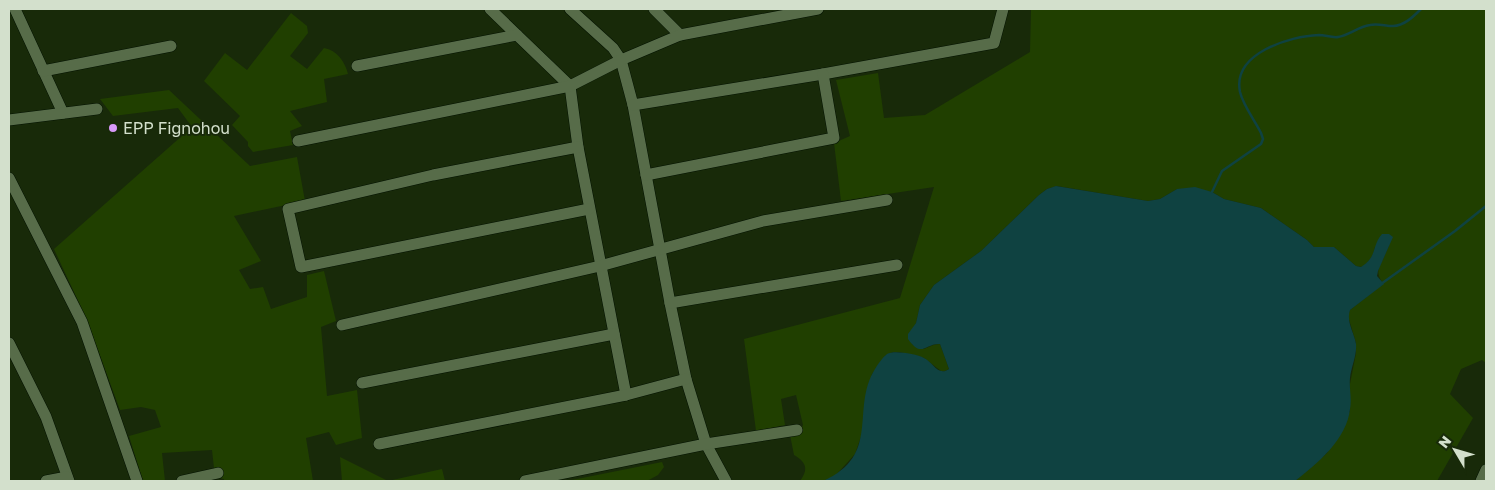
<svg xmlns="http://www.w3.org/2000/svg" width="1495" height="490" font-family="'Golos Text',sans-serif">
<style>
.green{fill:#203f00}
.water{fill:#0f4241}
.lines{fill:none;stroke-linecap:round;stroke-linejoin:round}
.stream{stroke:#0f4241;stroke-width:2.5}
.minor-casing{stroke:#031200;stroke-width:12}
.minor{stroke:#576c49;stroke-width:11}
.poi-dot{fill:#d89af8;stroke:#182a09;stroke-width:2}
.labels{text-anchor:middle;dominant-baseline:central;stroke-width:4;stroke-linejoin:round;paint-order:stroke}
.poi-label{font-size:16px;fill:#d3e0cc;stroke:#182a09;text-anchor:start}
</style>
<rect width="100%" height="100%" fill="#182a09"/>
<!-- green -->
<g class="green">
<path d="M1031,9h455v354l-4,-3 -21,9 -11,25 23,24 -36,63h-142l32,-28 23,-42v-27l6,-31v-10l-8,-27 2,-6 33,-26c-5,-9 -7,-12 -1,-23 3,-5 4,-10 7,-15l-14,1c-2,10 -5,14 -13,20l-6,-1 -22,-19h-20l-7,-7 -46,-32 -37,-9 -12,-7 -35,-3 -17,10 -12,2 -91,-15 -10,3 -8,6 -58,56 -47,34 -14,20 -4,18 -3,5 -1,16c14,11 15,0 28,0l9,25 -4,2h-4l-17,-13 -6,-2 -19,-4h-6l-7,3 -14,19 -10,60 -7,20 -20,22 -12,5h-23c9,-12 6,-19 -6,-26l-4,-20 11,-6 2,-4 -7,-30 -15,4 4,26 -29,6 -12,-92 156,-41 34,-111 -93,14 -7,-58 16,-7 -14,-56 42,-7 6,45 41,-3 105,-63z"/>
<path d="M291,13l16,13 1,7 -18,23 17,13 17,-21c13,2 21,14 24,26l-24,5 3,23 -37,9 12,15 -12,5 3,14 -40,7 -5,-6v-4l-16,-17 8,-9 -36,-35 21,-28 22,17z"/>
<path d="M169,90l81,76 47,-9 8,44 -71,15 27,45 -22,9 11,19 13,-2 8,22 36,-12v-22l17,-4 12,50 -15,6 6,69 30,-6 5,48 -26,7 -7,-13 -23,6 7,43h-89v-2l-9,-2 -3,-27 -50,3 3,28h-22l-14,-45 32,-9 -6,-17 -14,-3 -21,3 -33,-90 -33,-71 138,-122 -14,-19 -65,8 -13,-17z"/>
<path d="M340,457l48,24 54,-12 3,12h-103z"/>
<path d="M662,462l2,5 -6,8 -11,6h-80z"/>
</g>
<!-- water -->
<path class="water" d="M1056,186l92,15 12,-2 17,-10 18,-2 17,5 12,7 37,9 46,32 7,7h20l22,19 5,1c17,-11 10,-20 21,-33h7l4,3 -15,34 -1,5 7,8 -34,26c-4,12 4,22 6,34 1,12 -5,23 -6,34 -1,10 2,21 0,31 -3,30 -33,55 -55,72h-472c59,-26 27,-72 52,-112 3,-5 7,-11 12,-15 7,-4 29,0 37,4 9,4 14,19 25,11l-9,-25c-15,-1 -18,15 -32,-5v-5l8,-11 4,-18 14,-20 47,-34 58,-56 8,-6z"/>
<g class="lines">
<!-- stream -->
<g class="stream">
<path d="M1212,192l10,-21 39,-27 2,-5 -2,-6c-6,-12 -18,-28 -21,-41 -8,-39 50,-56 79,-57 6,0 13,3 19,2 11,-2 20,-10 32,-12 8,-2 15,1 23,1 11,0 21,-10 28,-17"/>
<path d="M1381,284l74,-53 31,-25"/>
</g>
<defs>
<g id="minor">
<path d="M15,9l48,104"/>
<path d="M490,9l80,77 8,61 48,248"/>
<path d="M570,9l43,39 8,12 12,45 37,198 16,76 20,65 20,37"/>
<path d="M654,9l26,26"/>
<path d="M357,66l160,-31"/>
<path d="M43,71l128,-25"/>
<path d="M633,105l190,-31 171,-31 9,-34"/>
<path d="M9,120l88,-11"/>
<path d="M298,141l272,-55 51,-26 59,-25 138,-26"/>
<path d="M578,147l-145,28 -145,34 13,58 288,-58"/>
<path d="M646,175l188,-37 -11,-64"/>
<path d="M9,178l73,144 55,159"/>
<path d="M670,303l227,-38"/>
<path d="M342,325l258,-59 163,-45 124,-21"/>
<path d="M9,343l37,74 23,64"/>
<path d="M362,383l252,-49"/>
<path d="M379,444l247,-49 60,-16"/>
<path d="M46,481l21,-4"/>
<path d="M182,481l36,-8"/>
<path d="M525,481l181,-37 91,-14"/>
<path d="M1481,481l5,-11"/>
</g>
</defs>
<!-- minor casing -->
<use href="#minor" class="minor-casing"/>
<!-- minor -->
<use href="#minor" class="minor"/>
</g>
<!-- markers -->
<circle class="poi-dot" cx="113" cy="128" r="5"/>
<g class="labels">
<!-- poi labels -->
<g class="poi-label">
<text x="123" y="128">EPP Fignohou</text>
</g>
</g>
<!-- border -->
<rect width="1495" height="490" fill="none" stroke="#d3e0cc" stroke-width="20"/>
<!-- north arrow -->
<g transform="translate(1455 450) rotate(308)" stroke="#182a09" stroke-width="4" paint-order="stroke">
<path d="M0-4L9 19L0 12L-9 19Z" fill="#d3e0cc"/>
<text y="-8" font-size="14" font-weight="bold" text-anchor="middle" fill="#d3e0cc">N</text>
</g>
</svg>
